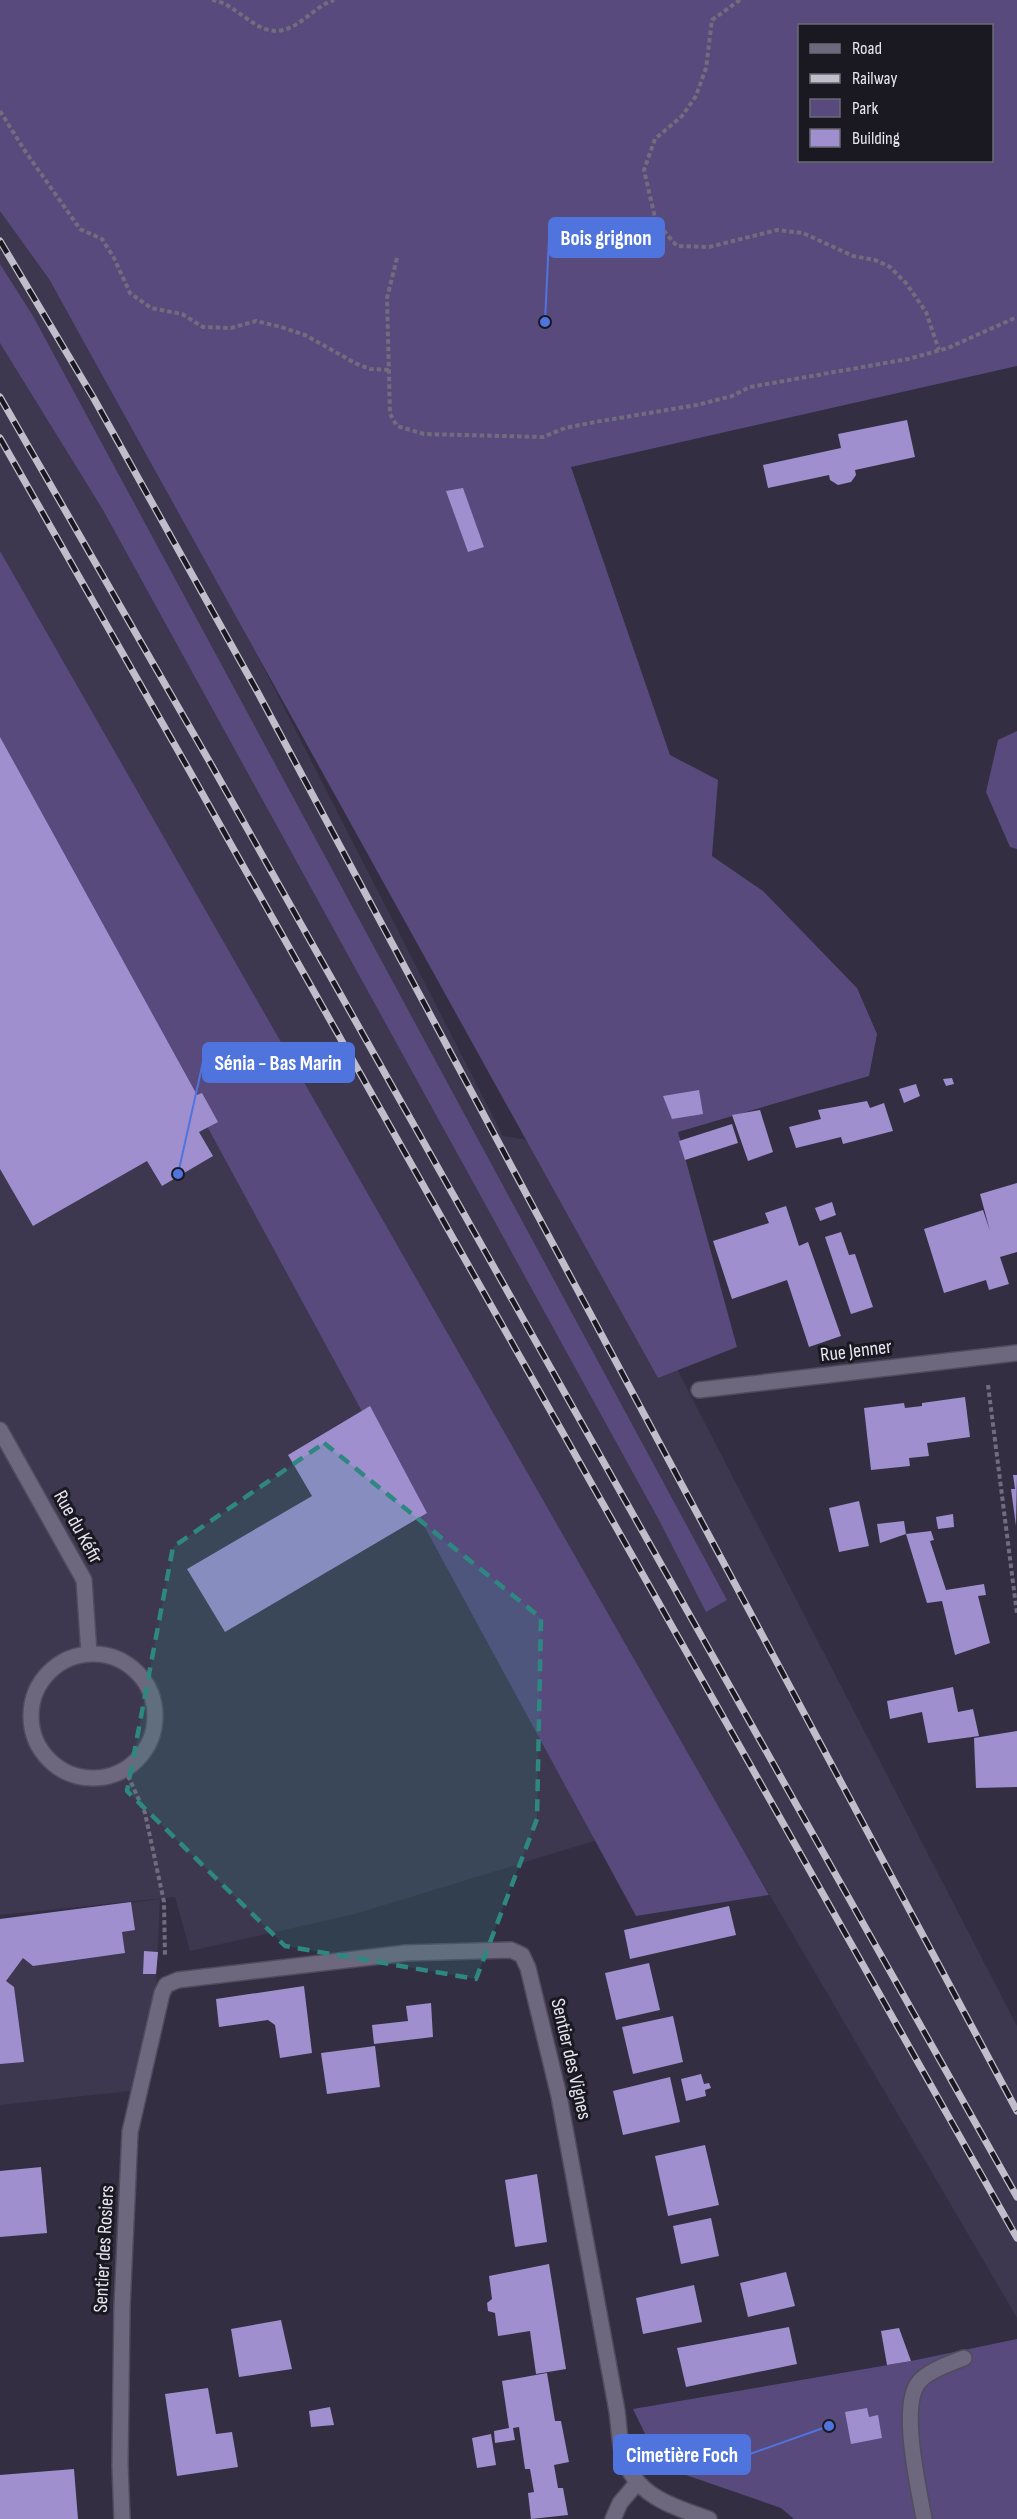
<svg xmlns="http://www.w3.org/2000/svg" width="1017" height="2519" font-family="'Sofia Sans Condensed',sans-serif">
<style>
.built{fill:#3d374f}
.green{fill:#584a7c;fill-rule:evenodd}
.building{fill:#9f8fcf}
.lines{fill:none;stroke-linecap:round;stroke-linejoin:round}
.service-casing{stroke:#504c5c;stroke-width:18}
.minor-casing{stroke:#504c5c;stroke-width:18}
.path{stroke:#716d7e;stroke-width:4;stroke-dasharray:4.5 3;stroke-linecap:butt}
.service{stroke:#6d687d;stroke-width:15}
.minor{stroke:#6d687d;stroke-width:15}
.rail-casing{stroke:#c0becb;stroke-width:7}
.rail{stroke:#1a1820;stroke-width:4.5;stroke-dasharray:14;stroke-linecap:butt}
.marked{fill:#2f8782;fill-opacity:0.2;stroke:#2f8782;stroke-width:4.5;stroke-dasharray:12 8;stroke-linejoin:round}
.labels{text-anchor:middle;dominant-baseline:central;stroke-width:6;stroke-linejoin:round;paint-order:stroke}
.street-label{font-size:20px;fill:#e7e5f1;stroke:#1a1820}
.leader{fill:none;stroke:#5074de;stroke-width:2}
.callout-dot{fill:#5074de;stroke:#1a1820;stroke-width:2}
.callout{fill:#5074de;stroke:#5074de;stroke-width:2}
.callout-label{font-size:21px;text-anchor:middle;font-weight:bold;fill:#fff}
</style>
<rect width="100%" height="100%" fill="#332e41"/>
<!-- built -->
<g class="built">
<path d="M0,206l49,73 178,317 276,540 58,9 456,881v292l-304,-520 -109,40 -249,76 -165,37 -15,-54 -175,18z"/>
<path d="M160,1899l-4,88 -26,104 -130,14v-186z"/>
</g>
<!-- green -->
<g class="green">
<path d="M0,0h1017v366l-446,101 99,288 48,25 -6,76 51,35 94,97 20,46 -8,42 -191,56 59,215 -79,31 -609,-1099 -49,-68zM800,26h192v134h-192z"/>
<path d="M0,264l33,52 694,1284 -21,12 -47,-92 -556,-1010 -103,-167z"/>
<path d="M0,551l769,1344 -133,21 -636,-1171z"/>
<path d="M1017,731v118l-7,-2 -24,-55 12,-52z"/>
<path d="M1017,2339v180h-223l-13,-11 -98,-34 -34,-32 -16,-33 278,-48z"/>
</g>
<!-- building -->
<g class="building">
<path d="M907,420l8,37 -60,13 1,5 -5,7 -13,3 -8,-5 -1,-5 -61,13 -5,-23 78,-17 -3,-14z"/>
<path d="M463,488l21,59 -16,5 -22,-61z"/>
<path d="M0,737l197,358 5,-2 16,29 -19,10 14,24 -51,30 -15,-25 -114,65 -33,-57z"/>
<path d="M952,1078l2,6 -8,2 -3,-7z"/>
<path d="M916,1084l4,12 -16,7 -5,-14z"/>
<path d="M699,1090l4,24 -31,5 -9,-23z"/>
<path d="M867,1101l3,7 14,-5 9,28 -50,13 -2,-7 -45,11 -7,-21 32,-8 -3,-9z"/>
<path d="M760,1110l13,42 -25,9 -16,-46z"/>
<path d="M732,1124l6,19 -53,17 -6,-19z"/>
<path d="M1017,1183v69l-17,5 9,27 -20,6 -3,-10 -42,13 -20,-64 59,-19 7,21 -10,-37z"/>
<path d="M832,1202l4,13 -16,6 -5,-13z"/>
<path d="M786,1206l13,40 9,-4 33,94 -32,11 -22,-67 -55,19 -19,-58 56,-18 -4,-10z"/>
<path d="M841,1232l8,23 6,-1 18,53 -22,7 -26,-77z"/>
<path d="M965,1397l5,40 -43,6 2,13 -20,2 1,8 -39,4 -7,-62 40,-5 1,5 17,-2v-3z"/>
<path d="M370,1406l57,107 -202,119 -38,-63 125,-73 -24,-41z"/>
<path d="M1013,1475h4l-1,51 -5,-37h4z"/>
<path d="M859,1501l10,45 -30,6 -10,-44z"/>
<path d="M953,1514l1,13 -16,2 -2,-12z"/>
<path d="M904,1521l2,13 -26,9 -3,-19z"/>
<path d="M931,1531l3,9 -4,1 16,49 38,-6 2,11 -8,1 12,47 -35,12 -13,-54 -15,2 -21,-69z"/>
<path d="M953,1687l5,25 15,-3 6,27 -51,7 -6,-31 -32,7 -3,-18z"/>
<path d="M1017,1731v56l-41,1 -2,-50z"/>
<path d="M131,1902l4,28 -13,2 3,21 -92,13 -10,-8 -17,23 8,6 10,75 -24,2v-145z"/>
<path d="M729,1906l7,29 -106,24 -6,-29z"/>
<path d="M144,1951l14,1 -2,22h-13z"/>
<path d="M649,1963l11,47 -44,10 -11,-47z"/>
<path d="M304,1986l8,67 -32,5 -5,-33 -7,-5 -49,7 -3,-28z"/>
<path d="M431,2003l2,34 -59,7 -2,-19 36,-4 -2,-15z"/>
<path d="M673,2016l10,46 -50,12 -11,-47z"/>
<path d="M375,2046l5,41 -53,7 -6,-41z"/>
<path d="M701,2074l3,10 5,-1 2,5 -6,2 1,6 -20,5 -5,-22z"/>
<path d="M670,2077l10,45 -57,13 -10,-44z"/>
<path d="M705,2145l14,60 -51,11 -13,-60z"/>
<path d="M41,2167l6,66 -47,4v-66z"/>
<path d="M537,2174l10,68 -32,5 -10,-67z"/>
<path d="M711,2218l8,38 -38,8 -8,-38z"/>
<path d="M549,2264l17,105 -30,5 -6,-43 -32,5 -3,-23 -7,-2 -1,-8 5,-4 -3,-23z"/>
<path d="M786,2272l9,34 -47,11 -8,-34z"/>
<path d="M694,2285l8,37 -59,12 -7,-36z"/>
<path d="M281,2320l11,49 -53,8 -8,-48z"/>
<path d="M789,2327l8,37 -111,23 -9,-39z"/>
<path d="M899,2328l12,33 -24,4 -6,-34z"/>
<path d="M547,2373l8,48h6l8,41 -15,3 4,23h5l5,27 -37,4 -3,-26 6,-1 -4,-23h-5l-6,-42 -6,1 2,12 -20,3 -1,-12 15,-3 -7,-47z"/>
<path d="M208,2388l8,46 16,-2 6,35 -61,9 -12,-82z"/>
<path d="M330,2407l4,18 -23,2 -2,-16z"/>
<path d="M867,2408l2,9 9,-2 4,23 -31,6 -6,-32z"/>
<path d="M491,2434l5,31 -19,3 -5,-30z"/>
<path d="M74,2469l4,50h-78v-44z"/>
</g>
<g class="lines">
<defs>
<path id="service" d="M924,2519c-5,-30 -25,-114 -5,-137 8,-11 32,-19 45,-24"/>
<g id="minor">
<path d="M699,1390l318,-37"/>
<path d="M0,1430l84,150 5,73"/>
<circle cx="93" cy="1716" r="62"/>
<path d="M122,2519l-2,-54 2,-158 8,-175 32,-139 4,-8 12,-5 228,-27 105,-3 11,5 6,13 31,128 58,315c2,14 2,30 6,43 10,41 50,53 86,65"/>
<path d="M613,2519l7,-16 17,-20"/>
</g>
</defs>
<!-- service casing -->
<use href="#service" class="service-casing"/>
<!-- minor casing -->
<use href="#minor" class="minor-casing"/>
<!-- path -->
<g class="path">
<path d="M212,0c25,3 45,37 71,30 20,-5 32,-24 51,-30"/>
<path d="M740,0l-28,20 -6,48 -10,28 -14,20 -27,23 -11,31 12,52 21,24 32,1 68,-17 26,3 50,23 22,4 15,7 16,16 20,29 13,38"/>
<path d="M0,111l25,40 55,78 22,10 12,19 16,35 21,15 31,6 21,13 28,1 25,-7 25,6 24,8 52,29 13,5 19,1"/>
<path d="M397,258l-10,40 3,116 7,12 27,8 119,3 22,-9 30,-6 102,-17 35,-9 18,-9 158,-28 40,-11 69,-31"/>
<path d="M988,1385l29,229"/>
<path d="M125,1769l20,44 19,89 1,55"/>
</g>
<!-- service -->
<use href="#service" class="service"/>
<!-- minor -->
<use href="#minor" class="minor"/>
<defs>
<g id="rail">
<path d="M0,241l93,156 164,294 760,1420"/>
<path d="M0,397l212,369 805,1431"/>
<path d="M0,438l189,332 828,1468"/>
</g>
</defs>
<!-- rail casing -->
<use href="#rail" class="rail-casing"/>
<!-- rail -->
<use href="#rail" class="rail"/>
</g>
<!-- marked area -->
<path class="marked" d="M324,1443l217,175 -4,201 -61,160 -191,-33 -158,-155 46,-244z"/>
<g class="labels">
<!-- street labels -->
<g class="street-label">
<text transform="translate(856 1351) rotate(-7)">Rue Jenner</text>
<text transform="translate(78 1527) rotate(61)">Rue du Kéfir</text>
<text transform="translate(571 2059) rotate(77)">Sentier des Vignes</text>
<text transform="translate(104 2249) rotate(-87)">Sentier des Rosiers</text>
</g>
</g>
<!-- callouts -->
<path class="leader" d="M545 322L549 238M178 1174L203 1062M829 2426L750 2454"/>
<g class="callout-dot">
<circle cx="545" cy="322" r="6"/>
<circle cx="178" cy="1174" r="6"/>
<circle cx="829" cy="2426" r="6"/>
</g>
<g class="callout">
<rect x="549" y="218" width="115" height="39" rx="6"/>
<rect x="203" y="1043" width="151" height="39" rx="6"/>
<rect x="614" y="2435" width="136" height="39" rx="6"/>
</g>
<g class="callout-label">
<text x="606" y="245">Bois grignon</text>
<text x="278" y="1070">Sénia - Bas Marin</text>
<text x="682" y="2462">Cimetière Foch</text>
</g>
<!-- legend -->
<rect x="798" y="24" width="195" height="138" fill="#1a1820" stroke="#6c6a74" stroke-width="1.5"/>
<rect x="810" y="44" width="30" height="9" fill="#6d687d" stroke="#6c6a74" stroke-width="1.5"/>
<text x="852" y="54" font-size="18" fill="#e7e5f1">Road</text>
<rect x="810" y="74" width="30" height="9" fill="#c0becb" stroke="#6c6a74" stroke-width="1.5"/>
<text x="852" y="84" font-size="18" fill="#e7e5f1">Railway</text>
<rect x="810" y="99" width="30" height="18" fill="#584a7c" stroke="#6c6a74" stroke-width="1.5"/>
<text x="852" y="114" font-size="18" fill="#e7e5f1">Park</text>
<rect x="810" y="129" width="30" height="18" fill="#9f8fcf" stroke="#6c6a74" stroke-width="1.5"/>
<text x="852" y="144" font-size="18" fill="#e7e5f1">Building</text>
</svg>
